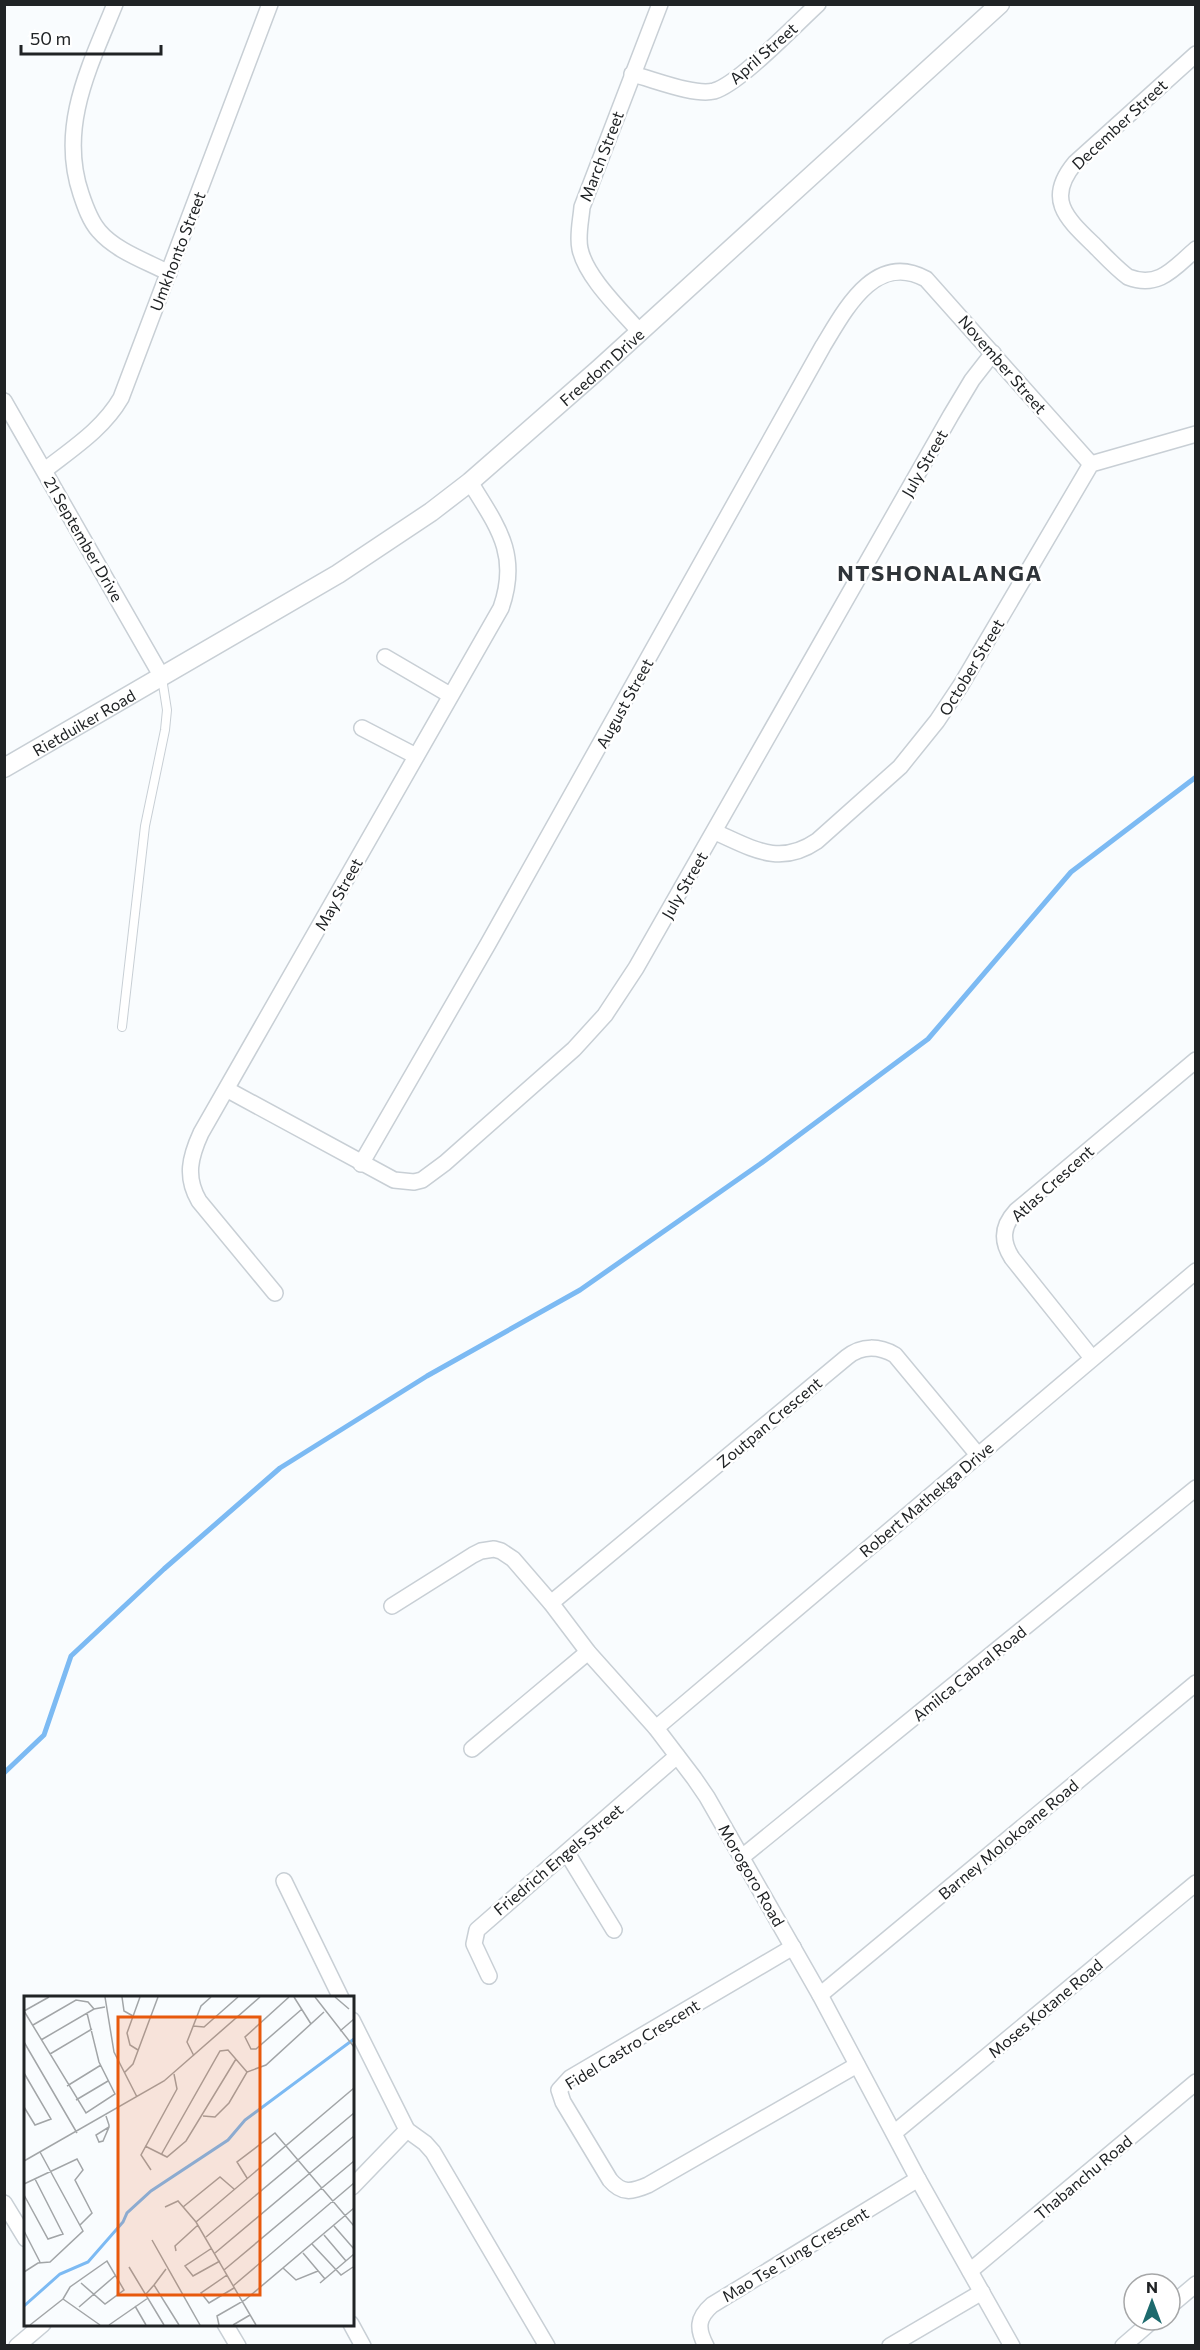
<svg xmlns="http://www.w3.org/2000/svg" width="1200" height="2350" font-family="Commissioner,sans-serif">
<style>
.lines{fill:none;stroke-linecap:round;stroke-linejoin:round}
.stream{stroke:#7cbaf3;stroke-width:5}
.service-casing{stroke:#c8cfd5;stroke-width:10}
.minor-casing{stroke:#c8cfd5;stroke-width:18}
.tertiary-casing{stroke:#c8cfd5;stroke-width:21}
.service{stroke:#fff;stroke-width:8}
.minor{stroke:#fff;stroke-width:15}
.tertiary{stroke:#fff;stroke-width:18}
.labels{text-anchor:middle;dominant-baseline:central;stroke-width:5;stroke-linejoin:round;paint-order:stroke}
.street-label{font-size:16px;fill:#202325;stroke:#fff}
.district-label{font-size:22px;font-weight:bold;letter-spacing:1.5px;fill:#2f3439;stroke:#fff}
.inset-river{fill:none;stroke:#7cbaf3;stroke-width:3}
.inset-road{fill:none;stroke:#a2a5a7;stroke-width:1.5}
.view{fill:#e8590c;fill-opacity:0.15;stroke:#e8590c;stroke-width:3}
.inset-edge{fill:none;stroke:#202325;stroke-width:3}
</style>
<rect width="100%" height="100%" fill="#f9fcfe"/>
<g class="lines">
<!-- stream -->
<path class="stream" d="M4,1773l40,-38 27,-79 93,-87 116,-101 147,-92 153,-86 180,-126 168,-125 143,-167 125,-95"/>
<defs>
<path id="service" d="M122,1027l23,-201 20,-96 2,-20 -5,-32"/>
<g id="minor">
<path d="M115,4c-25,62 -57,122 -34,190 4,12 9,27 18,37 17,20 47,30 70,42"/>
<path d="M1196,54l-121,109c-30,36 -9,55 19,82 11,11 22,23 34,32 31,12 46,-9 68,-28"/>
<path d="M632,74c21,5 62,22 82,17 25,-7 82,-67 104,-87"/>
<path d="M639,331c-19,-22 -53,-54 -59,-82 -3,-13 1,-29 2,-42l78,-203"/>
<path d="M4,401l158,276"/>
<path d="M45,470c28,-22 58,-41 76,-72l149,-394"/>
<path d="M385,657l65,38"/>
<path d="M362,728l54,28"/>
<path d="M715,832c37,16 64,35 102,9l83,-74 37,-46 24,-36 130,-221 105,-30"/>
<path d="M228,1090l166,90 20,2 8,-2 23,-17 129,-114 31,-34 31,-47 315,-553 21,-35 21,-27"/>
<path d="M361,1164l127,-220 335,-598c22,-36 52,-95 103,-67l165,185"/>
<path d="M275,1293l-76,-92c-14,-24 -9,-44 2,-68l300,-525c19,-54 -4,-82 -31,-126"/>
<path d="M1092,1358l-80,-100c-11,-17 -10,-32 4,-47l180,-151"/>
<path d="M551,1603l296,-246c15,-12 32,-11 48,-2l83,100"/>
<path d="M392,1606l81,-51 8,-4 13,-2 7,2 12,8 38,44 37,49 68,76 38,50 13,19 113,198 98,184 94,167"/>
<path d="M656,1728l540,-457"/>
<path d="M472,1749l116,-97"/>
<path d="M567,1853l47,77"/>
<path d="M742,1857l454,-369"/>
<path d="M284,1881l57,117"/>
<path d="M793,1947l-223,131 -11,12 4,12 47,78c12,14 22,12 38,5l209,-120"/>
<path d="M489,1976l-15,-32 3,-14 200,-174"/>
<path d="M820,1995l376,-312"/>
<path d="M352,2020l55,110 18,13 8,9 114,194"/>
<path d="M894,2133l302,-250"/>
<path d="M352,2187l55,-57"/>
<path d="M4,2203l22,36"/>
<path d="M970,2271l226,-189"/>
<path d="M1170,2306l26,-22"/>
<path d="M225,2324l13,22"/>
<path d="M351,2324l12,22"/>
<path d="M17,2346l26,-22"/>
<path d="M706,2346c-9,-17 -9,-28 6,-41l206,-126"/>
<path d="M890,2346l92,-54"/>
<path d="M1123,2346l30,-26"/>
</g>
<g id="tertiary">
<path id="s1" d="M4,768l334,-194 93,-62 39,-30 129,-113 401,-365"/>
</g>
</defs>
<!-- service casing -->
<use href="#service" class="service-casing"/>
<!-- minor casing -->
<use href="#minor" class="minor-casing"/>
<!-- tertiary casing -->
<use href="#tertiary" class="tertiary-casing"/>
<!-- service -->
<use href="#service" class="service"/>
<!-- minor -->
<use href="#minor" class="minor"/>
<!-- tertiary -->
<use href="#tertiary" class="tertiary"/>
</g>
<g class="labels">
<!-- street labels -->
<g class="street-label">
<text transform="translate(763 53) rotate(-41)">April Street</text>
<text transform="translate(1119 124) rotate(-43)">December Street</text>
<text transform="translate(601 156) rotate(-69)">March Street</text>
<text transform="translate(177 251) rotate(-69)">Umkhonto Street</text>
<text transform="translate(1003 364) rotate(49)">November Street</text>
<text stroke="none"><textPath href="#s1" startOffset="722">Freedom Drive</textPath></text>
<text transform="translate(924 463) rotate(-60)">July Street</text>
<text transform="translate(84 539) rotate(60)">21 September Drive</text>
<text transform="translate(971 667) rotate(-59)">October Street</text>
<text transform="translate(624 703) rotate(-61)">August Street</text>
<text stroke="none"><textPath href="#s1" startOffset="92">Rietduiker Road</textPath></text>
<text transform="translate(684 885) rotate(-60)">July Street</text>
<text transform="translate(338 894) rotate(-61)">May Street</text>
<text transform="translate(1052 1183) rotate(-42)">Atlas Crescent</text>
<text transform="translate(769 1422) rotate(-40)">Zoutpan Crescent</text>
<text transform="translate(926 1499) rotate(-40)">Robert Mathekga Drive</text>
<text transform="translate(969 1673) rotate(-39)">Amilca Cabral Road</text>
<text transform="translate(1008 1839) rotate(-40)">Barney Molokoane Road</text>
<text transform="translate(558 1859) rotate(-40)">Friedrich Engels Street</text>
<text transform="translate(752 1875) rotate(60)">Morogoro Road</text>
<text transform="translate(1045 2008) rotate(-40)">Moses Kotane Road</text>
<text transform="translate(632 2044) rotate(-32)">Fidel Castro Crescent</text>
<text transform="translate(1083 2177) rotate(-40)">Thabanchu Road</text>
<text transform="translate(795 2254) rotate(-31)">Mao Tse Tung Crescent</text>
</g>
<!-- district labels -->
<g class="district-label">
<text x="940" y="572">NTSHONALANGA</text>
</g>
</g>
<!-- overview -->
<g transform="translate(24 1996)">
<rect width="330" height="330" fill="#f9fcfe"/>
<path class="inset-river" d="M0,310l36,-32 28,-12 35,-40 4,-9 24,-22 77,-51 17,-20 109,-81"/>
<path class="inset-road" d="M81,1l9,55 23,45M98,1l2,14 9,5M265,1l-44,40 6,12h5l46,-40M270,1l17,27M291,1l39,50M311,1l14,12M0,15l62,102 29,-19 -16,-32 -12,-49M0,15l25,-14M9,29l43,-25 12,2 6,7M169,30l11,1 34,-30M316,35l14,-12M17,44l53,-31 11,-2M0,46l53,91M114,54l-8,-5 -3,-12 13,-36M26,58l42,-25M170,60l-7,-14 14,-36 10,-9M0,77l27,46 -16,6 -11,-18M100,77l9,-9 25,-67M43,90l34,-21M52,104l32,-19M82,120l3,9v2l-6,14 -4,1 -3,-7 13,-8M179,120l12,1 14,-14 18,-31 19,-7 58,-53M121,150l22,11 19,-16 50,-82M137,159l59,-104 8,-1 19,22M0,165l140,-80 96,-84M127,174l-10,-15 36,-66 -3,-15M223,182l-10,-16 38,-29 79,93M0,188l53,-25 6,11 -8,10 17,33 -12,12M0,199l24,44 15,-5 -28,-55M141,211l13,-6 18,21 60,103M159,211l37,-30 14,12M172,226l158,-134M310,230l20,23M0,235l16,31M300,239l22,26M182,241l148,-124M128,244l48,85M288,248l29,31 12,-8M188,252l-27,18 8,10 27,-15M152,255l-1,-5 23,-21M191,257l139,-117M279,257l22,26M105,271l35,58M259,272l13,12 22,-9M200,274l130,-109M0,276l14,-9 12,-1 33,-31 -43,-79M203,279l-26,18 8,10 25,-15M296,287l34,-29M130,289l12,-16M209,290l121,-103M122,298l8,-9 25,40M39,303l7,-12 37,-26 17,29 -19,14 -24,-21M39,303l37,26M111,310l11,19M55,311l37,-32M6,329l33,-26M85,329l39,-27M195,329l-2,-9 28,-16 109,-92M209,329l17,-10"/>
<path class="view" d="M94,21h142v278h-142z"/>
<rect width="330" height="330" class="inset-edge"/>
</g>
<!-- border -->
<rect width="1200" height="2350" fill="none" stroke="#202325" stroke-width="12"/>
<!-- north arrow -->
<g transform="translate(1152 2302)"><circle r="28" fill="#ffffff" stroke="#a6a7a8" stroke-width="1.5"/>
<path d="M0-4.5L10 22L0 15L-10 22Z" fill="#1d6a6d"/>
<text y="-9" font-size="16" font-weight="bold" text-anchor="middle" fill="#202325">N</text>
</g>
<!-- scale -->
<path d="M21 45v9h140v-9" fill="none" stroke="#202325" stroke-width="3"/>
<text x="30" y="45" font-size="18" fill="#202325" stroke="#ffffff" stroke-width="4.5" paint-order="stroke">50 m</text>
</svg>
